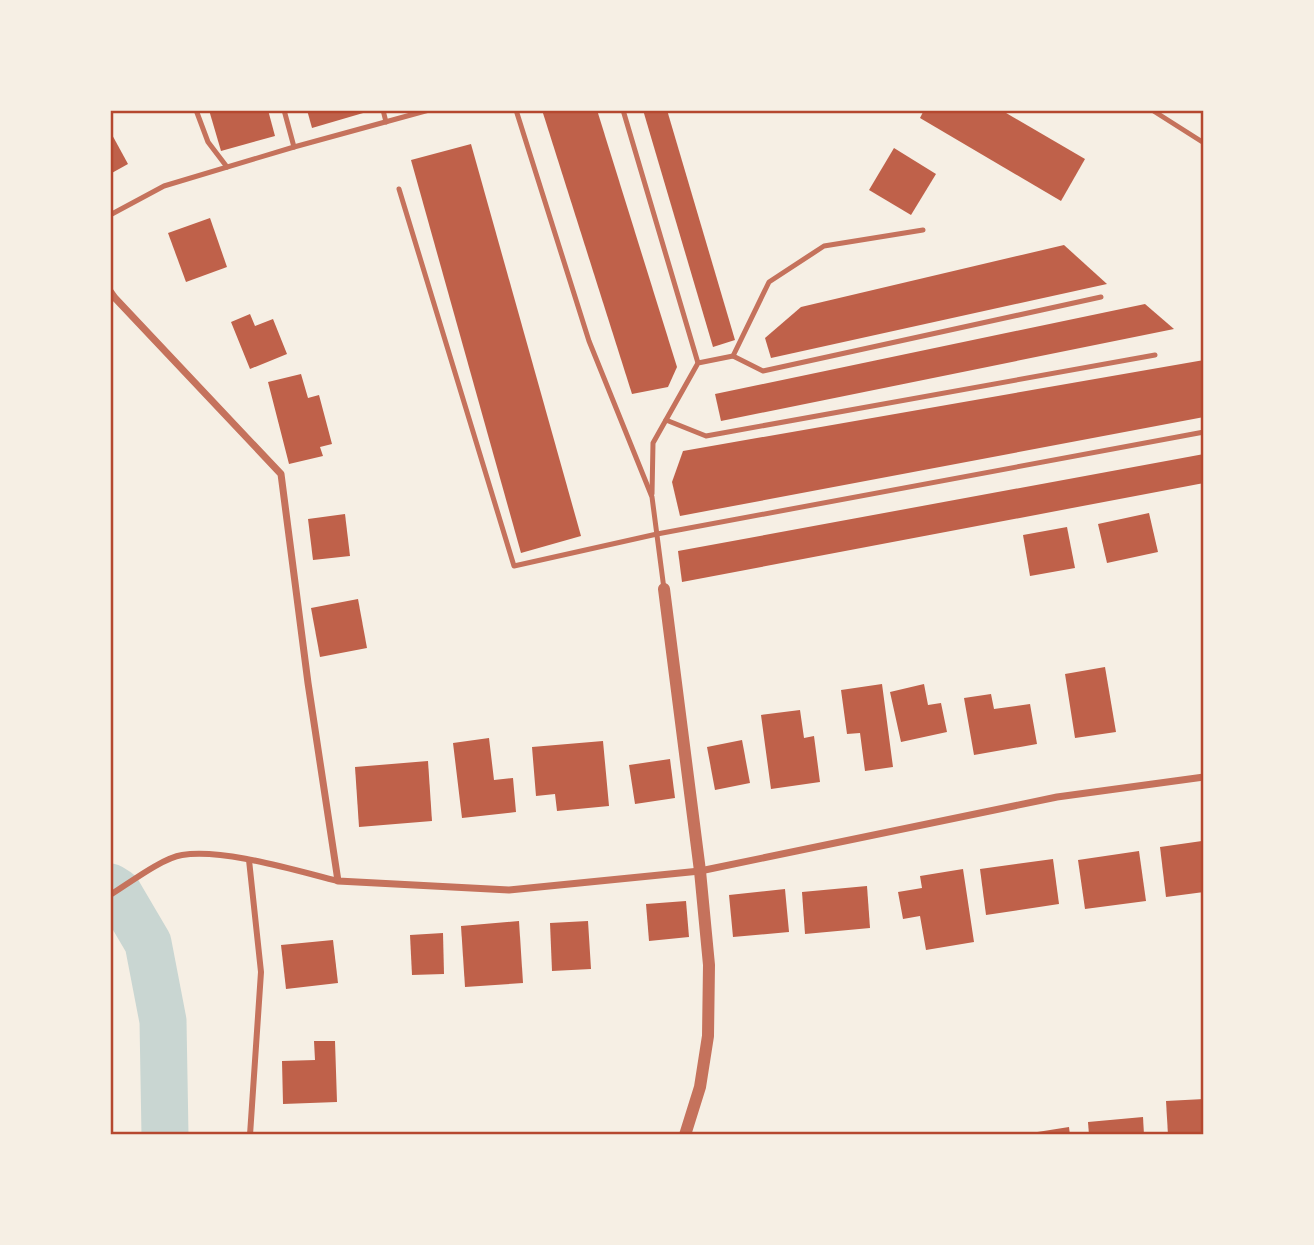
<svg xmlns="http://www.w3.org/2000/svg" width="1314" height="1245" font-family="'Fira Sans',sans-serif">
<style>
.lines{fill:none;stroke-linecap:round;stroke-linejoin:round}
.river{stroke:#c9d6d2;stroke-width:47}
.building{fill:#bf614a}
.service{stroke:#c5725c;stroke-width:5}
.pedestrian{stroke:#c5725c;stroke-width:6}
.minor{stroke:#c5725c;stroke-width:7}
.tertiary{stroke:#c5725c;stroke-width:12}
.neatline{fill:none;stroke:#b5482f;stroke-width:2.5}
</style>
<rect width="100%" height="100%" fill="#f6efe4"/>
<g class="lines">
<!-- river -->
<path class="river" d="M110,887l8,5 30,51 15,78 2,114"/>
</g>
<!-- building -->
<g class="building">
<path d="M209,110h59l7,26 -54,15z"/>
<path d="M307,110h63v1l-58,17z"/>
<path d="M542,110h55l80,257 -9,20 -36,7z"/>
<path d="M643,110h24l68,230 -22,7z"/>
<path d="M924,110h77l84,49 -24,42 -141,-83z"/>
<path d="M110,131l18,33 -18,10z"/>
<path d="M471,144l110,392 -60,17 -110,-393z"/>
<path d="M894,148l42,26 -25,41 -42,-25z"/>
<path d="M210,218l17,49 -41,15 -18,-49z"/>
<path d="M1064,245l43,39 -336,74 -6,-20 36,-31z"/>
<path d="M1145,304l29,25 -453,92 -6,-27z"/>
<path d="M250,314l5,12 18,-7 14,35 -37,15 -19,-47z"/>
<path d="M1204,360v57l-524,99 -8,-34 11,-31z"/>
<path d="M301,374l7,24 11,-3 13,49 -12,3 3,9 -34,8 -21,-82z"/>
<path d="M1204,454v29l-522,99 -4,-31z"/>
<path d="M1149,513l9,39 -51,11 -9,-39z"/>
<path d="M345,514l5,42 -37,4 -5,-41z"/>
<path d="M1067,527l8,41 -45,8 -7,-41z"/>
<path d="M358,599l9,49 -47,9 -9,-49z"/>
<path d="M1105,667l11,65 -41,6 -10,-64z"/>
<path d="M882,684l11,83 -28,4 -5,-38 -13,1 -6,-44z"/>
<path d="M924,684l4,21 13,-2 6,29 -46,10 -11,-50z"/>
<path d="M991,694l3,15 36,-5 7,40 -63,11 -10,-57z"/>
<path d="M800,710l4,28 10,-2 6,46 -49,7 -10,-74z"/>
<path d="M489,738l5,42 19,-2 3,34 -54,6 -9,-75z"/>
<path d="M742,740l8,43 -35,7 -8,-43z"/>
<path d="M603,741l6,65 -52,5 -2,-17 -19,2 -4,-49z"/>
<path d="M670,759l5,39 -40,6 -6,-39z"/>
<path d="M428,761l4,60 -73,6 -4,-60z"/>
<path d="M1202,841l2,51 -38,5 -6,-50z"/>
<path d="M1139,851l7,50 -61,8 -7,-49z"/>
<path d="M1053,859l6,45 -73,11 -6,-46z"/>
<path d="M963,869l11,73 -48,8 -6,-34 -17,3 -5,-27 24,-4 -2,-12z"/>
<path d="M867,886l3,42 -65,6 -3,-42z"/>
<path d="M785,889l4,43 -56,5 -4,-42z"/>
<path d="M686,901l3,36 -40,4 -3,-37z"/>
<path d="M519,921l4,62 -58,4 -4,-61z"/>
<path d="M588,921l3,48 -39,2 -2,-48z"/>
<path d="M443,933l1,41 -32,1 -2,-40z"/>
<path d="M333,940l5,43 -52,6 -5,-44z"/>
<path d="M314,1041h21l2,61 -54,2 -1,-43 33,-1z"/>
<path d="M1204,1099v36h-36l-2,-34z"/>
<path d="M1143,1117l1,18h-55l-1,-13z"/>
<path d="M1069,1127l1,8h-39v-2z"/>
</g>
<g class="lines">
<!-- service -->
<g class="service">
<path d="M196,110l12,32 19,25"/>
<path d="M284,110l10,37"/>
<path d="M383,110l3,12"/>
<path d="M516,110l73,231 63,156 12,92"/>
<path d="M623,110l75,253"/>
<path d="M1152,110l52,33"/>
<path d="M399,189l115,377 143,-32 547,-102"/>
<path d="M110,215l54,-29 130,-39 135,-37"/>
<path d="M733,356l30,15 338,-74"/>
<path d="M666,420l40,16 449,-81"/>
<path d="M652,494l1,-51 45,-80 35,-7 36,-74 55,-36 99,-16"/>
</g>
<!-- pedestrian -->
<g class="pedestrian">
<path d="M249,860l12,112 -11,163"/>
<path d="M110,895c18,-11 52,-37 72,-40 41,-7 115,16 156,26"/>
</g>
<!-- minor -->
<path class="minor" d="M110,291l5,7 166,176 27,209 30,198 171,9 191,-19 357,-74 147,-20"/>
<!-- tertiary -->
<path class="tertiary" d="M664,589l36,282 9,94 -1,71 -8,51 -15,48"/>
</g>
<!-- border -->
<rect width="1314" height="1245" fill="none" stroke="#f6efe4" stroke-width="224"/>
<rect x="112" y="112" width="1090" height="1021" class="neatline"/>
</svg>
